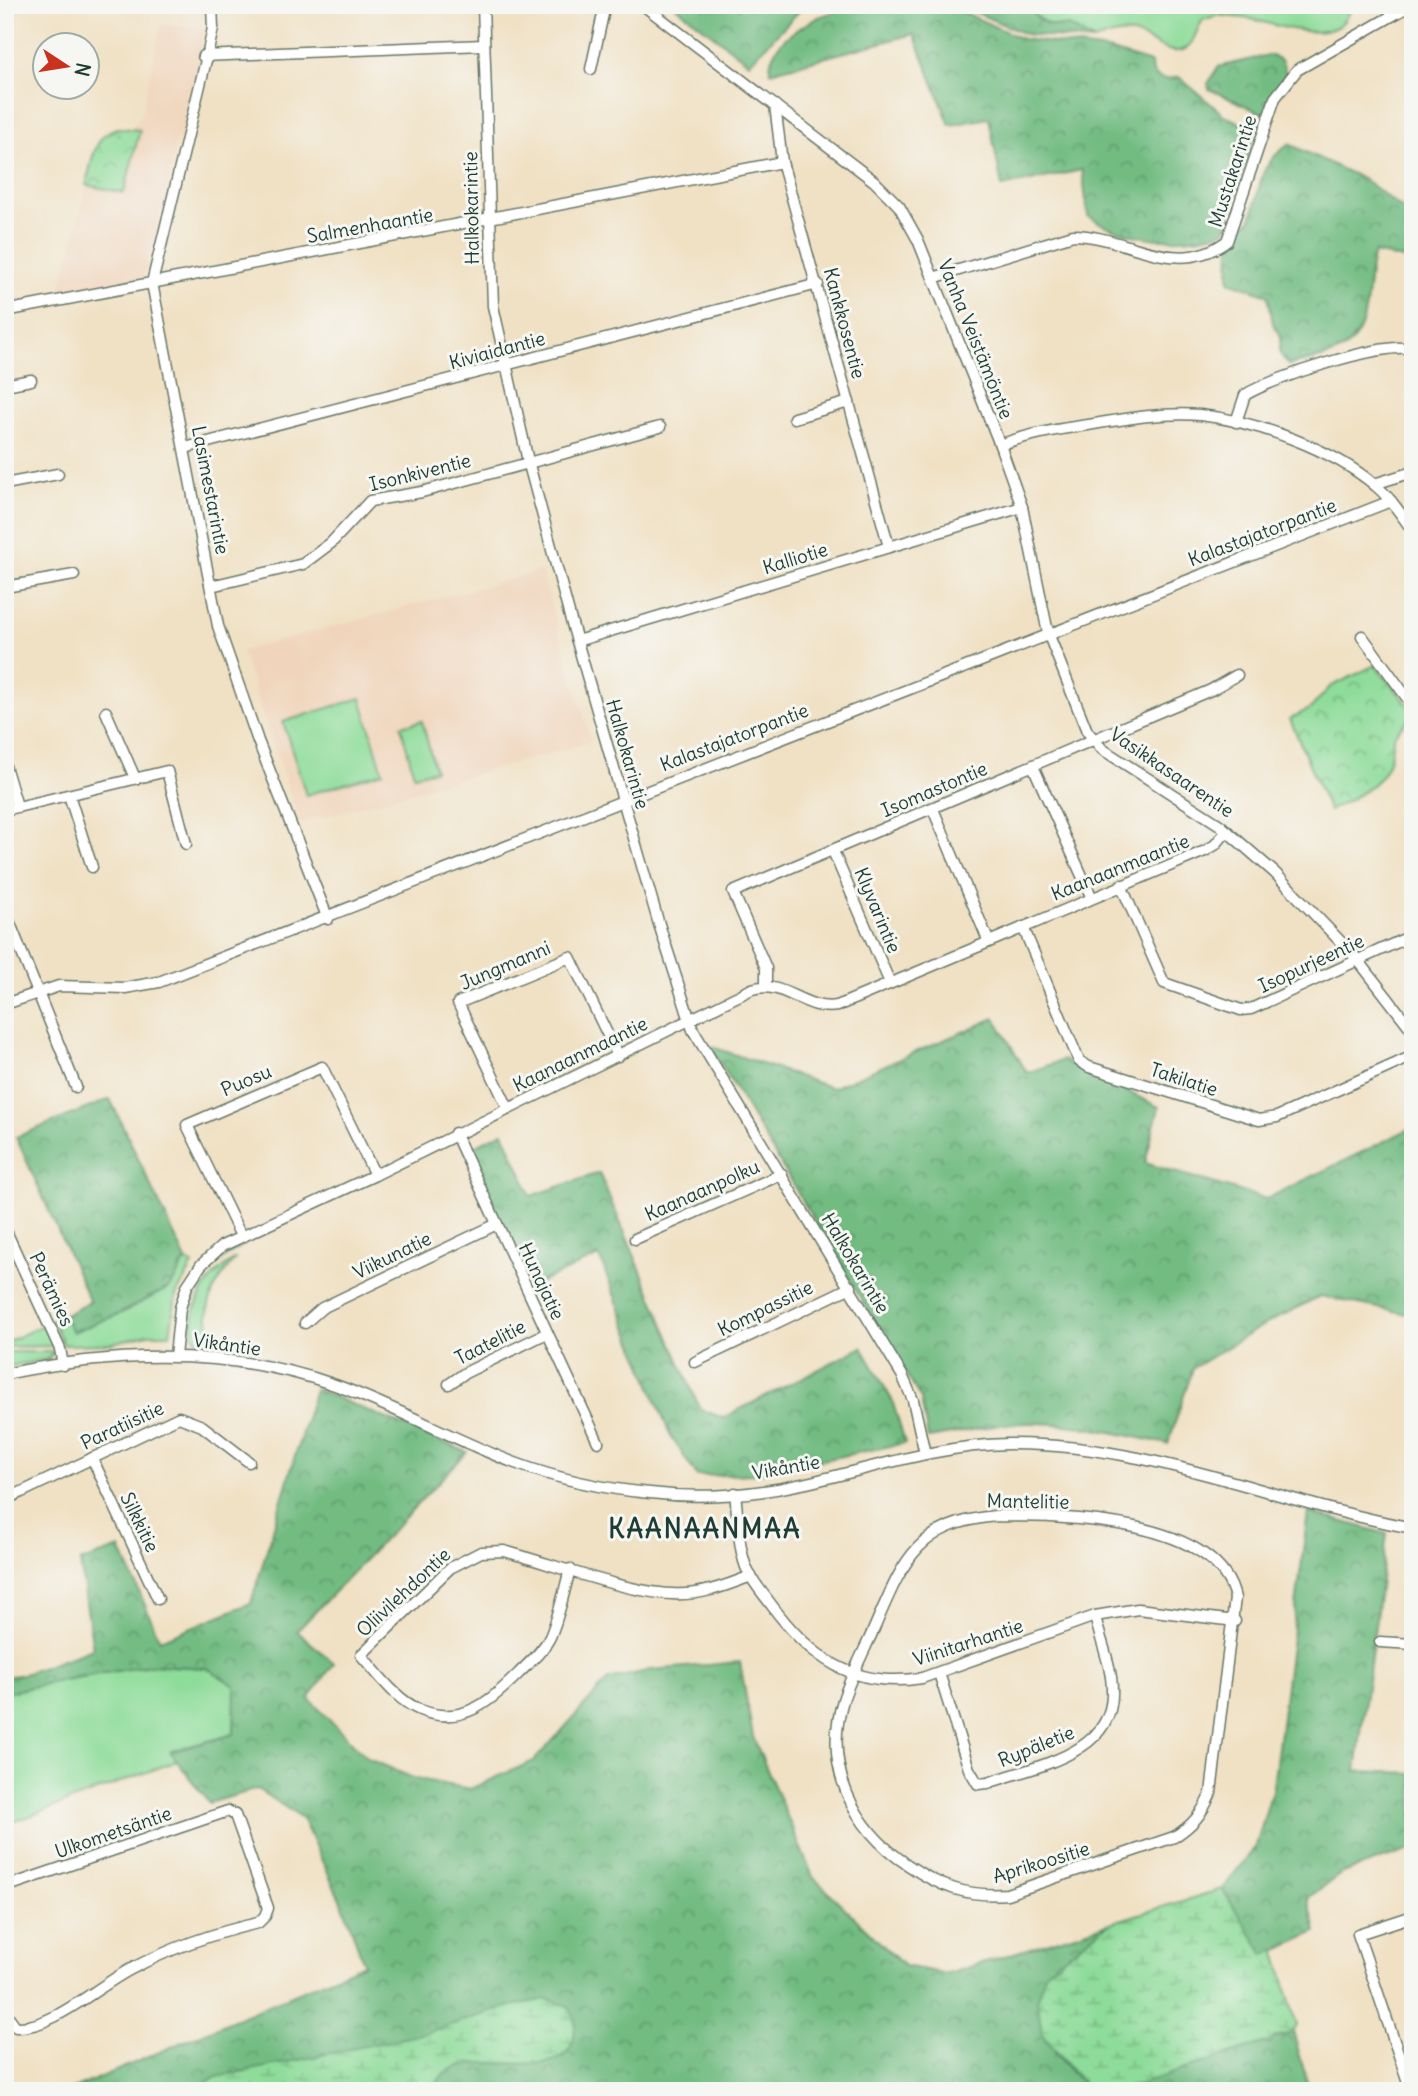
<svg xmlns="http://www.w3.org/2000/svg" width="1418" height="2096" font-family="Delius,sans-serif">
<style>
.built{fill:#f0d5bc}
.green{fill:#8edc9a;stroke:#568c67;stroke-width:2}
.forest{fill:url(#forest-crowns);stroke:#487c5b;stroke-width:2}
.wetland{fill:url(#wetland-marsh);stroke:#568c67;stroke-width:2}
.park{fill:url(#park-crowns);stroke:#568c67;stroke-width:2}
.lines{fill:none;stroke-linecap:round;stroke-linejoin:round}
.minor-casing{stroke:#687666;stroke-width:13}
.minor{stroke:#fff;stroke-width:10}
.labels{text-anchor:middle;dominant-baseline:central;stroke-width:6;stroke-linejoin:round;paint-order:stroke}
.street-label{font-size:19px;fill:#1f3d34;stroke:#f6f6f2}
.district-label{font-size:26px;font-weight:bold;letter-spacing:2px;fill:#1f3d34;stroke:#f6f6f2}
</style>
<defs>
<pattern id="forest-crowns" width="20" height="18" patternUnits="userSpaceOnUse" patternTransform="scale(1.75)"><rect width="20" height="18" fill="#72bc82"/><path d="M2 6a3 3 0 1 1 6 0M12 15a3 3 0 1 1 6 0" fill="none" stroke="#5d9a6b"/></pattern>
<pattern id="wetland-marsh" width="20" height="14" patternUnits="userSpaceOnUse" patternTransform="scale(1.75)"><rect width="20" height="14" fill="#8edc9a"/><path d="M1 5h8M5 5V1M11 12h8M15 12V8" fill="none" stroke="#73b47e"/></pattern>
<pattern id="park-crowns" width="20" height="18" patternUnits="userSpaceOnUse" patternTransform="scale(1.75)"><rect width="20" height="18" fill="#8edc9a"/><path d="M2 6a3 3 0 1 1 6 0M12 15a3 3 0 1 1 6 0" fill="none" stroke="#73b47e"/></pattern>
</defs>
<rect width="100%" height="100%" fill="#f6f6f2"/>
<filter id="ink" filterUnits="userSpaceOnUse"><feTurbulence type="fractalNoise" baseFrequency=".0143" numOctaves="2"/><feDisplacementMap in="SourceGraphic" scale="14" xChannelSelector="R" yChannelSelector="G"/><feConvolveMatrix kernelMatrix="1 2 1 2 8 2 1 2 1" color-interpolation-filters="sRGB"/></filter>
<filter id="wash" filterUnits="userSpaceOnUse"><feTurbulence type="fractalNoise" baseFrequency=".00686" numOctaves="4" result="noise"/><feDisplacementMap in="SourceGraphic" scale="28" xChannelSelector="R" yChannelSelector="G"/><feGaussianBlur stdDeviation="1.57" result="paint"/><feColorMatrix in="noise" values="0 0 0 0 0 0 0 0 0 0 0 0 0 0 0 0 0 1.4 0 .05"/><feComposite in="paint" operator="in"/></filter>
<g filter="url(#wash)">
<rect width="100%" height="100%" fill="#f0e1c4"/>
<!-- built -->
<g class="built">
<path d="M161,25l45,3 -23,112 -6,-1 -9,48 -25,92 -84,17 38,-151 12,-15 22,-2 10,-12z"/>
<path d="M541,571l50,171 -291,81 -59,-172z"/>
</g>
<!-- green -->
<g class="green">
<path d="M1033,5h317c-6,46 -73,20 -99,14 -11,-2 -22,-2 -33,-4l-15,5c-7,8 -8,24 -18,29 -17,9 -37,-13 -53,-15 -14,-2 -26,3 -38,7 -25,-18 -42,-7 -61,-28z"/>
<path d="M361,698l22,74 -77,23 -23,-73z"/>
<path d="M422,721l13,49 -21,5 -13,-49z"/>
<path d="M242,1241l2,4c-34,19 -57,47 -57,88l-6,-1c5,-43 24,-69 61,-91z"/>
<path d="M236,1258c-20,23 -35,47 -25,79l14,7 -29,-5c-5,-6 -4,-12 -3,-20 5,-29 19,-45 43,-61z"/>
<path d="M186,1260l7,5 -17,30 -6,39h-22l-39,10 -45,1 -12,-24 11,-5 10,16 48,-19 49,-26z"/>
<path d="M45,1324l9,22 -49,1v-4z"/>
<path d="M13,1352h41l-6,7 -43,8v-13z"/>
<path d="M152,1665l55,3 29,18 -2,48 -63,17 6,10 -172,64v-132l52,-12z"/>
</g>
<!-- forest -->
<g class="forest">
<path d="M674,5h131l-56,58z"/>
<path d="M844,5h86l33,7 59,27 86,11 43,13c0,17 13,18 28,14l46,39 31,14 -31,101c-44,14 -98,11 -137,-15l-6,-46 -80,17 -13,-69 -39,7 -36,-91 -144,38c-1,-28 26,-43 49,-55 9,-4 19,-4 25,-12z"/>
<path d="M959,5h74v8c12,13 19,14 36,13l25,15 -69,-7z"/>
<path d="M1269,55l12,5 5,13 -23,41 -54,-25 -1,-5 10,-17z"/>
<path d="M1289,144l74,35 50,38v44l-39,-8c-11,32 1,81 -36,99 -14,7 -34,9 -49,13l-9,-11v-20l-7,-10 -5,-29 -39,-14 1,-35 10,-26 3,5 7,-4c13,-35 5,-53 39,-77z"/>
<path d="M995,1018l32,55 36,-13 96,47 -14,56 121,36 147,-72v188l-93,-19 -58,30 -69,42 -25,76c-52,-11 -107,-25 -160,-20 -27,3 -53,10 -80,14l-7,-39 -211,-353 122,42z"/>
<path d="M110,1099l76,161 -16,27 -49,26 -48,19 -10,-16 27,-14 -74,-165z"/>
<path d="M503,1132l28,64 68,-23 101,236 23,9 139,-71 30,53 13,43 -150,31 -58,2 -27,-41 -71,-179 -67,30 -66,-136z"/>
<path d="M315,1389l152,63 -170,179 37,32 -25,36 58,59 46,20 57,11 64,-28 74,-81 43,-10 89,-8 13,75 60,140 91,89 43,8 163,-51 -64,48 9,82 34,38h-1020l295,-127 -19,-54 -43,-92 -45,-29 -48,14 -39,-51 64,-18 1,-48 -28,-18 -55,-3 -95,16 -52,12v-16l19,-3 69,-25 -13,-87 40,-14 40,92 91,-37z"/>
<path d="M1308,1512l79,22 -31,237 57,2v76l-71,24 -34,25 8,34 -51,24 -43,-67 34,-43 17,-59z"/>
<path d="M1293,2032l17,59h-190l142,-48 8,1 3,-5z"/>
</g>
<!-- wetland -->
<g class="wetland">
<path d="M1222,1889l43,66 10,-6 22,77 -4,6 -20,7 -3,5 -8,-1 -142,48h-31l-47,-57 -5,-36 9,-27 64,-48z"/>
<path d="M547,1999l21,7c8,10 8,18 6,30 -10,60 -117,-6 -142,55h-243l28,-14 201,-42 96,-30z"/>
</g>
<!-- park -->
<g class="park">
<path d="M117,128l23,2 -16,63 -38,-8c5,-20 8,-52 31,-57z"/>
<path d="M1375,665l35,42 3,9c-31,25 -14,24 -27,52 -10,21 -38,32 -57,43l-39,-92 21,-11 19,-21z"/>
</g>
</g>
<g filter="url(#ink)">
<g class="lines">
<defs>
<g id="minor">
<path d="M212,5l1,23 -6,28 -55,227 66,343 40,115 70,178"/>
<path d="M483,5l10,301 35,155 42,156 88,304 35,109 209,345 11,25 12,54"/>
<path d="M643,5l231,176 25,25 19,34 82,205 22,62 26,126 39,98 15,18 118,76 55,48 83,87 55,71"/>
<path d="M203,56l281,-11"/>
<path d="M591,69l14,-64"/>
<path d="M775,105l7,57 107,385"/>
<path d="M933,278l140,-43c55,1 103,44 154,6l48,-143 22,-28 114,-65"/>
<path d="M5,311l777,-149"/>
<path d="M5,385l26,-5"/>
<path d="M794,418l55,-16"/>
<path d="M1236,422l9,-27c27,-17 139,-54 168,-46"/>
<path d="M1000,445c28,-11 58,-16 88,-20 36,-6 75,-13 112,-10 55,6 133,34 176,71 15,12 26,30 37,45"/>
<path d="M185,448l633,-164"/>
<path d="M5,484l53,-10"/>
<path d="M1374,484l39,-12"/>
<path d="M211,586l92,-22 28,-21 39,-42 52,-9 238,-65"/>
<path d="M5,587l69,-12"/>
<path d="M1362,636l51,70"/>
<path d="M577,641l445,-134"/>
<path d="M106,712l29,66"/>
<path d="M5,766l12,40"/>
<path d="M1033,766l58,130"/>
<path d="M69,795l23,72"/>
<path d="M933,809l55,131"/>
<path d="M5,810l162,-39 19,73"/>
<path d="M833,851l57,132"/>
<path d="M1121,885l43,98 77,27 10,-1 162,-74"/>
<path d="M5,911l71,176"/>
<path d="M1023,927l56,134 10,6 170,53 18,-3 136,-61"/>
<path d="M766,985v-17l-33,-76 478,-202 26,-15"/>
<path d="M5,1004l54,-18 66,2 34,-6 1232,-481"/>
<path d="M508,1108l-50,-105 112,-46 48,99"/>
<path d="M455,1133l143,309"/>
<path d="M5,1229l55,120 3,16"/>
<path d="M241,1236l-54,-111 135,-58 53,108"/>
<path d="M635,1239l147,-65"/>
<path d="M305,1323l17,-15 175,-84"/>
<path d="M175,1356l5,-48 7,-22 14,-21 21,-19 153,-71 377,-186c31,-10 53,23 85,17l368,-155 10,-6 12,-14"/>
<path d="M695,1362l156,-75"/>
<path d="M5,1374c110,-23 223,-27 330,11 62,22 119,55 180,78 43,16 90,26 135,30 49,6 104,2 152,-9 68,-15 136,-39 206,-40 144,-1 267,59 405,84"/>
<path d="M449,1384l16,-11 82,-40"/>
<path d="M92,1458l66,141"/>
<path d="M735,1493c3,24 3,52 11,74 5,13 16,25 24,36 39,54 83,86 152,75l173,-62 43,-7 97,12"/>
<path d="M5,1500l174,-83 23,9 47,36"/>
<path d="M995,1516c66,0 222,1 240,82l-24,195c-9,21 -18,32 -37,44l-167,57c-40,3 -67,-7 -99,-29 -56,-37 -85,-99 -65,-165 8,-24 20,-47 30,-69 29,-66 41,-107 122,-115z"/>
<path d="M570,1569c-6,23 -11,47 -20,68 -7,14 -20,25 -32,37 -27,27 -56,53 -98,36 -24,-10 -42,-36 -59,-55l89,-87 31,-16 23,-1c48,13 121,41 168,43 28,2 53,-8 79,-18"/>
<path d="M1380,1642l33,2"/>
<path d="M939,1673l30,96 9,15 10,-1c47,-17 127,-29 124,-93 0,-24 -12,-50 -17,-74"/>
<path d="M5,1887l223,-76 7,4 33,93 -3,8 -7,7c-44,10 -87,25 -127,46 -33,17 -79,60 -115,58l-11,-15"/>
<path d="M1411,2091l-53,-157 55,-18"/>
</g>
</defs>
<!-- minor casing -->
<use href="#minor" class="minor-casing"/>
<!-- minor -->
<use href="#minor" class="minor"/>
</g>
</g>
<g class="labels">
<!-- street labels -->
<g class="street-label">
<text transform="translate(1232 171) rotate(-72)">Mustakarintie</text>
<text transform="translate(471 208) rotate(-91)">Halkokarintie</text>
<text transform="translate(370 225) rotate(-10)">Salmenhaantie</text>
<text transform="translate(845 323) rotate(75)">Kankkosentie</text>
<text transform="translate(976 339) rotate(68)">Vanha Veistämöntie</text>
<text transform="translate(497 350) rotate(-15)">Kiviaidantie</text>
<text transform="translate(420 472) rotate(-14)">Isonkiventie</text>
<text transform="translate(211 490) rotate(79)">Lasimestarintie</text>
<text transform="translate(1262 532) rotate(-21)">Kalastajatorpantie</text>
<text transform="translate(795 558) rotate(-17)">Kalliotie</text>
<text transform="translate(734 737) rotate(-21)">Kalastajatorpantie</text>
<text transform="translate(628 754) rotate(74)">Halkokarintie</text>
<text transform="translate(1172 772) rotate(34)">Vasikkasaarentie</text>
<text transform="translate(934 789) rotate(-23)">Isomastontie</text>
<text transform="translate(1120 867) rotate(-22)">Kaanaanmaantie</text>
<text transform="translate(878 910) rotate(67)">Klyvarintie</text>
<text transform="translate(1311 963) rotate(-25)">Isopurjeentie</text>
<text transform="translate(505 965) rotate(-23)">Jungmanni</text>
<text transform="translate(580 1054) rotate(-26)">Kaanaanmaantie</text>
<text transform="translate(1184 1079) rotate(18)">Takilatie</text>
<text transform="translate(246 1080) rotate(-23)">Puosu</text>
<text transform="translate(702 1190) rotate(-24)">Kaanaanpolku</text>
<text transform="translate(392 1255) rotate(-26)">Viikunatie</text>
<text transform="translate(856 1263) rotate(59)">Halkokarintie</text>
<text transform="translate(542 1281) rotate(65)">Hunajatie</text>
<text transform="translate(52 1289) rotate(65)">Perämies</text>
<text transform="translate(765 1308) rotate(-26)">Kompassitie</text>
<text transform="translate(490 1342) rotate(-27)">Taatelitie</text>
<text transform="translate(227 1344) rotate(8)">Vikåntie</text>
<text transform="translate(122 1425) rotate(-25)">Paratiisitie</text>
<text transform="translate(786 1467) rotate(-10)">Vikåntie</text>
<text transform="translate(1028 1501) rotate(1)">Mantelitie</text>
<text transform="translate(140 1522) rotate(64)">Silkkitie</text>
<text transform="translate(403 1592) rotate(-43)">Oliivilehdontie</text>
<text transform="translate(968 1642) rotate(-18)">Viinitarhantie</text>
<text transform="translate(1036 1746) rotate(-22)">Rypäletie</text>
<text transform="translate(113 1832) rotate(-19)">Ulkometsäntie</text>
<text transform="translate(1041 1862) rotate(-17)">Aprikoositie</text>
</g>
<!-- district labels -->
<g class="district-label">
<text x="705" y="1528">KAANAANMAA</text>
</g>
</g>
<!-- margin -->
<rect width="1418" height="2096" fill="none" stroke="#f6f6f2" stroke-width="28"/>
<!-- north arrow -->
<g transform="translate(66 66) rotate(102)"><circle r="33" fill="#f6f6f2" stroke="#a0aca6" stroke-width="2"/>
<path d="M0-5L12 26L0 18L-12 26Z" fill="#c8321e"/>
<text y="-10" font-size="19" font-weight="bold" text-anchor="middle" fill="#1f3d34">N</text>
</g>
</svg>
